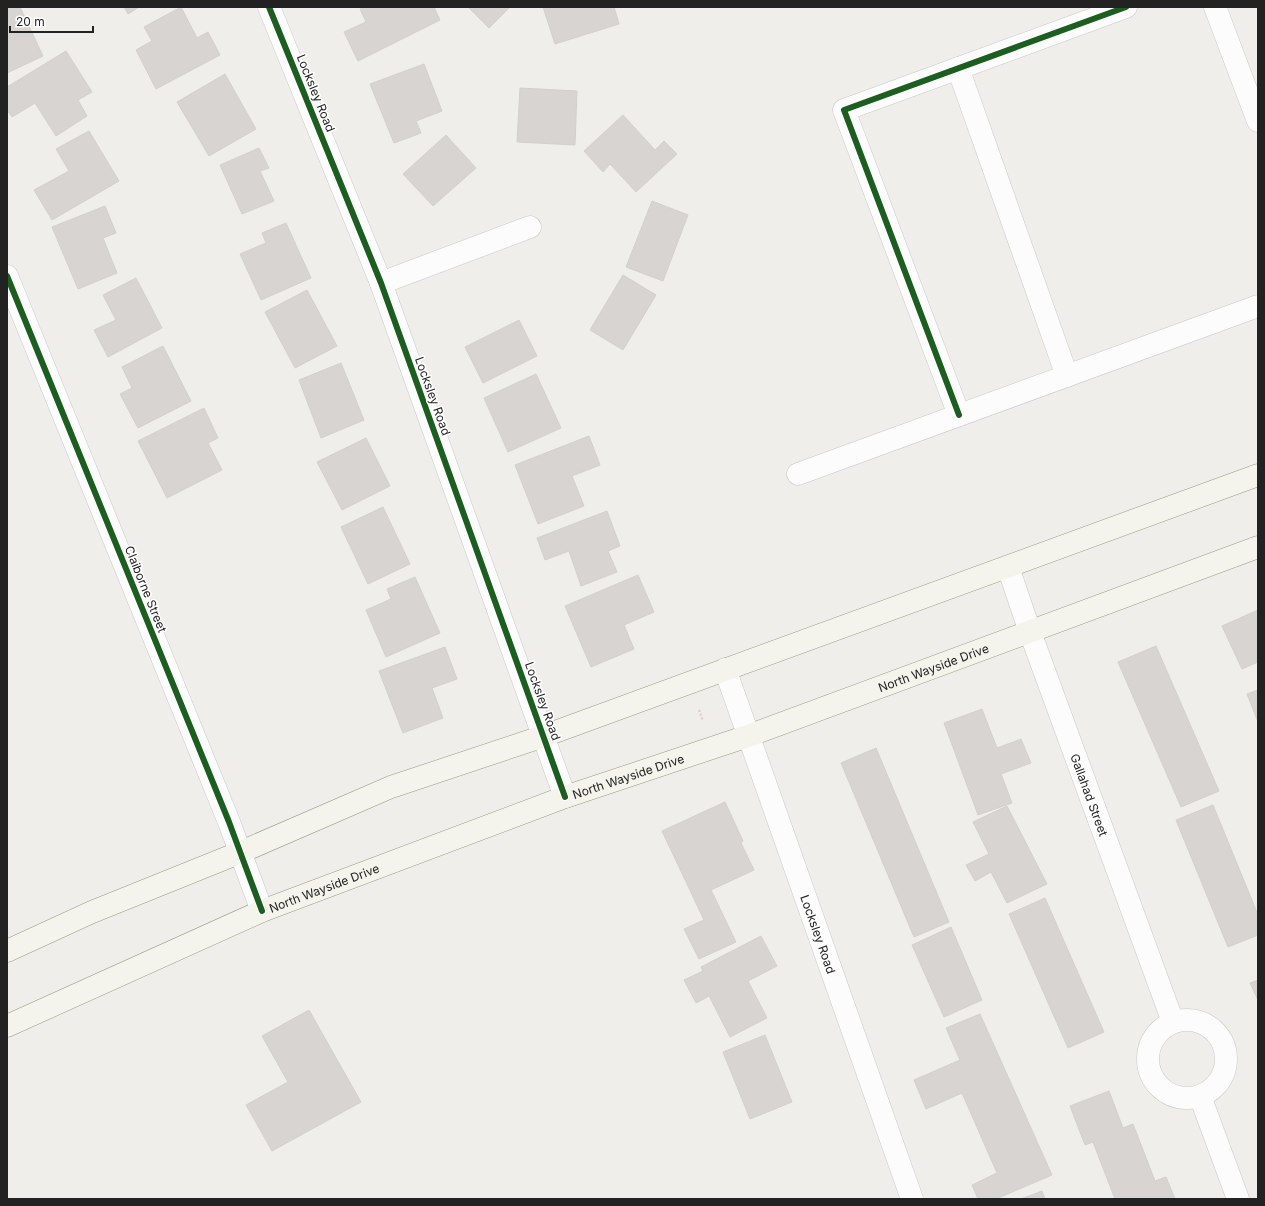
<svg xmlns="http://www.w3.org/2000/svg" width="1265" height="1206" font-family="Inter,sans-serif">
<style>
.building{fill:#d7d4d2;stroke:#d3d0cc}
.lines{fill:none;stroke-linecap:round;stroke-linejoin:round}
.minor-casing{stroke:#c9c8c7;stroke-width:23}
.secondary-casing{stroke:#999a82;stroke-width:23}
.path{stroke:#dccecd;stroke-width:2.5;stroke-dasharray:2 2;stroke-linecap:butt}
.minor{stroke:#fdfcfc;stroke-width:22}
.secondary{stroke:#f4f4ed;stroke-width:22}
.cycleway-casing{stroke:#fff;stroke-width:8}
.cycleway{stroke:#1b5e20;stroke-width:6}
.labels{text-anchor:middle;dominant-baseline:central;stroke-width:3;stroke-linejoin:round;paint-order:stroke}
.street-label{font-size:12px;fill:#222;stroke:#fff}
</style>
<rect width="100%" height="100%" fill="#f0eeeb"/>
<!-- building -->
<g class="building">
<path d="M7,7h13l23,49 -36,17z"/>
<path d="M124,7h15l-11,7z"/>
<path d="M181,7l16,31 11,-6 12,23 -64,34 -20,-39 16,-9 -8,-14z"/>
<path d="M365,7h69l6,13 -82,41 -14,-29 22,-10 -6,-13z"/>
<path d="M468,7h42l-21,21z"/>
<path d="M543,7h71l5,17 -64,20z"/>
<path d="M66,51l26,41 -14,8 9,16 -31,20 -21,-33 -23,14 -5,-7v-23z"/>
<path d="M424,64l18,47 -26,10 5,12 -27,10 -24,-59z"/>
<path d="M225,74l31,55 -47,27 -32,-54z"/>
<path d="M520,88l57,3 -2,54 -58,-3z"/>
<path d="M623,115l32,35 9,-9 13,13 -41,38 -26,-28 -7,8 -19,-21z"/>
<path d="M89,131l30,50 -67,39 -18,-30 35,-19 -13,-22z"/>
<path d="M446,135l30,33 -43,38 -30,-32z"/>
<path d="M259,148l10,20 -9,3 14,30 -32,13 -22,-49z"/>
<path d="M652,201l36,14 -25,66 -37,-14z"/>
<path d="M105,206l11,27 -13,5 14,35 -39,16 -26,-62z"/>
<path d="M286,223l25,55 -50,22 -21,-46 26,-11 -4,-10z"/>
<path d="M623,275l33,20 -33,55 -33,-20z"/>
<path d="M136,278l26,50 -54,29 -14,-27 22,-10 -13,-25z"/>
<path d="M307,290l30,56 -42,22 -30,-56z"/>
<path d="M519,320l18,36 -54,27 -18,-36z"/>
<path d="M163,346l28,55 -53,27 -18,-34 12,-6 -10,-21z"/>
<path d="M341,363l23,57 -43,18 -22,-58z"/>
<path d="M536,374l25,54 -53,24 -24,-54z"/>
<path d="M204,408l14,30 -10,5 14,27 -55,28 -29,-57z"/>
<path d="M589,436l11,29 -28,11 12,30 -46,18 -23,-59z"/>
<path d="M366,438l24,48 -48,24 -25,-48z"/>
<path d="M383,507l27,57 -42,20 -27,-57z"/>
<path d="M607,511l13,35 -12,5 9,21 -36,14 -12,-35 -24,9 -8,-22z"/>
<path d="M638,575l16,37 -30,13 10,24 -43,18 -26,-61z"/>
<path d="M415,577l25,56 -54,24 -20,-47 25,-11 -4,-10z"/>
<path d="M1258,610v52l-16,7 -20,-43z"/>
<path d="M1156,646l63,145 -38,16 -63,-145z"/>
<path d="M445,647l12,32 -25,9 11,30 -40,15 -24,-62z"/>
<path d="M1258,690v32l-11,-28z"/>
<path d="M982,709l15,39 24,-9 10,24 -30,11 11,29 -34,12 -34,-92z"/>
<path d="M876,748l73,174 -35,15 -73,-174z"/>
<path d="M725,802l18,39 -2,2 13,27 -43,20 25,52 -37,17 -15,-30 20,-9 -42,-89z"/>
<path d="M1213,805l45,110v20l-30,12 -52,-127z"/>
<path d="M1007,806l40,78 -40,19 -16,-31 -16,9 -9,-16 23,-11 -16,-32z"/>
<path d="M1045,898l59,134 -36,16 -59,-134z"/>
<path d="M951,927l31,73 -38,17 -32,-72z"/>
<path d="M761,936l16,30 -29,15 19,37 -37,19 -21,-41 -13,7 -12,-23 19,-9 -2,-4z"/>
<path d="M1258,980v20l-8,-17z"/>
<path d="M309,1010l52,92 -89,49 -26,-46 42,-23 -26,-46z"/>
<path d="M980,1014l72,161 -56,24h-18l-6,-14 25,-12 -35,-80 -36,16 -12,-29 46,-20 -14,-32z"/>
<path d="M765,1035l27,67 -42,17 -27,-67z"/>
<path d="M1109,1091l14,37 10,-4 22,57 11,-4 9,22h-60l-22,-57 -8,3 -15,-39z"/>
<path d="M1042,1191l3,8h-24z"/>
</g>
<g class="lines">
<defs>
<g id="minor">
<path d="M269,7l112,276 184,514"/>
<path d="M1215,7l43,114"/>
<path d="M958,68l109,308"/>
<path d="M7,276l222,546 33,89"/>
<path d="M381,283l149,-56"/>
<path d="M959,415l-115,-305 282,-103"/>
<path d="M798,474l460,-168"/>
<path id="s1" d="M1008,567l22,65 143,390"/>
<path id="s2" d="M725,669l187,530"/>
<circle cx="1187" cy="1059" r="39"/>
<path d="M1200,1096l38,103"/>
</g>
<g id="secondary">
<path d="M7,951l85,-39 149,-60 150,-65 153,-51 714,-261"/>
<path id="s3" d="M7,1026l255,-115 303,-114 183,-61 510,-189"/>
</g>
</defs>
<!-- minor casing -->
<use href="#minor" class="minor-casing"/>
<!-- secondary casing -->
<use href="#secondary" class="secondary-casing"/>
<!-- path -->
<path class="path" d="M699,710l4,11"/>
<!-- minor -->
<use href="#minor" class="minor"/>
<!-- secondary -->
<use href="#secondary" class="secondary"/>
<defs>
<g id="cycleway">
<path d="M269,7l112,276 184,514"/>
<path d="M7,276l222,546 33,89"/>
<path d="M959,415l-115,-305 282,-103"/>
</g>
</defs>
<!-- cycleway casing -->
<use href="#cycleway" class="cycleway-casing"/>
<!-- cycleway -->
<use href="#cycleway" class="cycleway"/>
</g>
<g class="labels">
<!-- street labels -->
<g class="street-label">
<text transform="translate(316 93) rotate(68)">Locksley Road</text>
<text transform="translate(433 396) rotate(70)">Locksley Road</text>
<text transform="translate(146 589) rotate(68)">Claiborne Street</text>
<text stroke="none"><textPath href="#s3" startOffset="994">North Wayside Drive</textPath></text>
<text transform="translate(543 701) rotate(70)">Locksley Road</text>
<text stroke="none"><textPath href="#s3" startOffset="670">North Wayside Drive</textPath></text>
<text stroke="none"><textPath href="#s1" startOffset="242">Gallahad Street</textPath></text>
<text stroke="none"><textPath href="#s3" startOffset="346">North Wayside Drive</textPath></text>
<text stroke="none"><textPath href="#s2" startOffset="281">Locksley Road</textPath></text>
</g>
</g>
<!-- border -->
<rect width="1265" height="1206" fill="none" stroke="#222222" stroke-width="16"/>
<!-- scale -->
<path d="M10 26v6h83v-6" fill="none" stroke="#222222" stroke-width="2"/>
<text x="16" y="26" font-size="12" fill="#222222" stroke="#ffffff" stroke-width="3" paint-order="stroke">20 m</text>
</svg>
